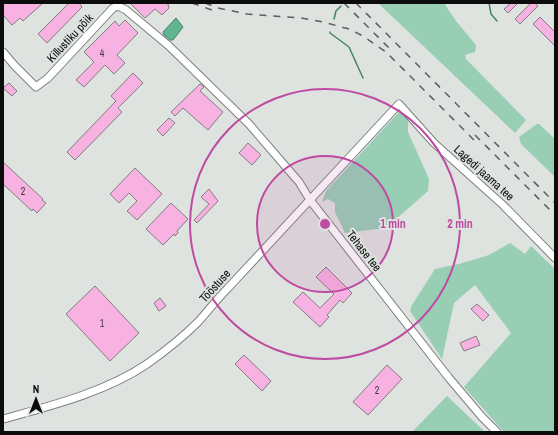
<svg xmlns="http://www.w3.org/2000/svg" width="558" height="435" font-family="'Archivo Narrow',sans-serif">
<style>
.green{fill:#97ceb4}
.water{fill:#60b490;stroke:#468268}
.lines{fill:none;stroke-linecap:round;stroke-linejoin:round}
.stream{stroke:#468268;stroke-width:1.5}
.building{fill:#f7b2e1;stroke:#817d80}
.minor-casing{stroke:#7b807d;stroke-width:9}
.minor{stroke:#fff;stroke-width:7}
.rail{stroke:#5b5e5c;stroke-width:1.5;stroke-dasharray:7 7;stroke-linecap:butt}
.ring{fill:none;stroke:#bf4aa1;stroke-width:2}
.labels{text-anchor:middle;dominant-baseline:central;stroke-width:4;stroke-linejoin:round;paint-order:stroke}
.number-label{font-size:10px;fill:#463640}
.street-label{font-size:12px;fill:#0b0c0b;stroke:#dee3e0}
.centre{fill:#bf4aa1;stroke:#dee3e0;stroke-width:2}
.ring-label{font-size:12px;text-anchor:middle;font-weight:bold;fill:#bf4aa1;stroke:#dee3e0;stroke-width:4;stroke-linejoin:round;paint-order:stroke}
</style>
<rect width="100%" height="100%" fill="#dee3e0"/>
<!-- green -->
<g class="green">
<path d="M378,3h66l12,18 20,24 -1,7 -10,3 1,4 60,61 -11,13z"/>
<path d="M399,112l9,7v13l21,47 -1,12 -42,37 -41,5 -10,-21v-9l-7,-4 -6,3 4,-11z"/>
<path d="M537,124h2l16,15v38l-34,-33 -2,-7z"/>
<path d="M510,243l15,11 6,-8 24,23v163h-51l-40,-45 47,-54 -36,-48 -21,18 -12,56 -32,-48 2,-6 23,-36 24,-5 30,-9z"/>
<path d="M447,396l38,36h-73z"/>
</g>
<!-- water -->
<path class="water" d="M176,18l7,9 -10,13h-3l-6,-5 -1,-3z"/>
<g class="lines">
<!-- stream -->
<g class="stream">
<path d="M489,3l2,11 6,7"/>
<path d="M334,19l2,-8 5,-5"/>
<path d="M330,32v1l19,14 14,31"/>
</g>
</g>
<!-- building -->
<g class="building">
<path d="M3,3h40l-20,18 -3,-3 -8,7 -9,-10z"/>
<path d="M69,3h10l3,4 -35,36 -9,-9z"/>
<path d="M130,3h36l2,1 1,4 -7,7 -7,-6 -10,9z"/>
<path d="M511,3h7l-10,10 -4,-4z"/>
<path d="M531,3h4l3,3 -18,18 -5,-5z"/>
<path d="M540,17l15,15v14l-22,-22z"/>
<path d="M125,20l13,13 -21,22 8,8 -11,11 -9,-9 -21,22 -8,-7 18,-18 -10,-10 31,-31 4,5z"/>
<path d="M133,73l10,10 -25,25 4,4 -47,48 -8,-8 49,-51 -5,-5z"/>
<path d="M9,83l8,8 -5,5 -9,-8z"/>
<path d="M200,84l4,3 -4,4 23,21 -15,18 -25,-22 -8,8 -4,-4z"/>
<path d="M169,118l6,5 -12,13 -6,-6z"/>
<path d="M248,143l13,12 -9,10 -13,-12z"/>
<path d="M3,162l40,37 -1,1 4,3 -9,10 -4,-4 -1,2 -29,-27z"/>
<path d="M135,168l27,26 -25,26 -10,-9 10,-10 -8,-8 -10,10 -9,-9z"/>
<path d="M209,189l9,12 -21,22 -3,-3 15,-16 -8,-7z"/>
<path d="M171,203l17,16 -11,12 1,2 -3,3 -1,-2 -11,11 -17,-16z"/>
<path d="M326,267l26,26 -9,10 -3,-3 -13,15 2,2 -9,10 -27,-25 10,-10 17,16 14,-14 -18,-17z"/>
<path d="M95,286l44,47 -29,28 -44,-47z"/>
<path d="M160,298l6,8 -7,5 -5,-8z"/>
<path d="M477,304l12,11 -6,6 -12,-12z"/>
<path d="M476,336l4,9 -16,6 -4,-8z"/>
<path d="M244,355l27,26 -9,10 -27,-27z"/>
<path d="M387,365l15,14 -34,36 -15,-13z"/>
</g>
<g class="lines">
<defs>
<g id="minor">
<path d="M3,52l12,14 21,21 12,-9 65,-70 5,-2 8,4 43,36 80,78 50,58 11,18 139,178 33,39 15,15"/>
<path d="M3,419c47,-13 103,-27 144,-55 17,-12 36,-27 51,-42 10,-11 19,-23 30,-34 57,-61 114,-123 171,-184l35,39 69,62 52,53"/>
</g>
</defs>
<!-- minor casing -->
<use href="#minor" class="minor-casing"/>
<!-- minor -->
<use href="#minor" class="minor"/>
<!-- rail -->
<g class="rail">
<path d="M192,3l20,7"/>
<path d="M205,3l13,5 29,6 54,4 22,4 26,7 14,7 23,16 91,91"/>
<path d="M344,3l45,45"/>
<path d="M356,3l199,200"/>
<path d="M475,135l80,80"/>
</g>
</g>
<!-- distance rings -->
<circle cx="325" cy="224" r="68" fill="#bf4aa1" fill-opacity=".12"/>
<g class="ring">
<circle cx="325" cy="224" r="68"/>
<circle cx="325" cy="224" r="135"/>
</g>
<g class="labels">
<!-- number labels -->
<g class="number-label">
<text x="102" y="53">4</text>
<text x="23" y="191">2</text>
<text x="102" y="323">1</text>
<text x="377" y="390">2</text>
</g>
<!-- street labels -->
<g class="street-label">
<text transform="translate(70 38) rotate(-47)">Killustiku põik</text>
<text transform="translate(484 173) rotate(42)">Lagedi jaama tee</text>
<text transform="translate(364 251) rotate(52)">Tehase tee</text>
<text transform="translate(215 286) rotate(-48)">Tööstuse</text>
</g>
</g>
<circle cx="325" cy="224" r="6" class="centre"/>
<g class="ring-label">
<text x="393" y="228">1 min</text>
<text x="460" y="228">2 min</text>
</g>
<!-- border -->
<rect width="558" height="435" fill="none" stroke="#0b0c0b" stroke-width="8"/>
<!-- north arrow -->
<g transform="translate(36 399)" stroke="#dee3e0" stroke-width="3" paint-order="stroke">
<path d="M0-3L7 15L0 10L-7 15Z" fill="#0b0c0b"/>
<text y="-6" font-size="11" font-weight="bold" text-anchor="middle" fill="#0b0c0b">N</text>
</g>
</svg>
